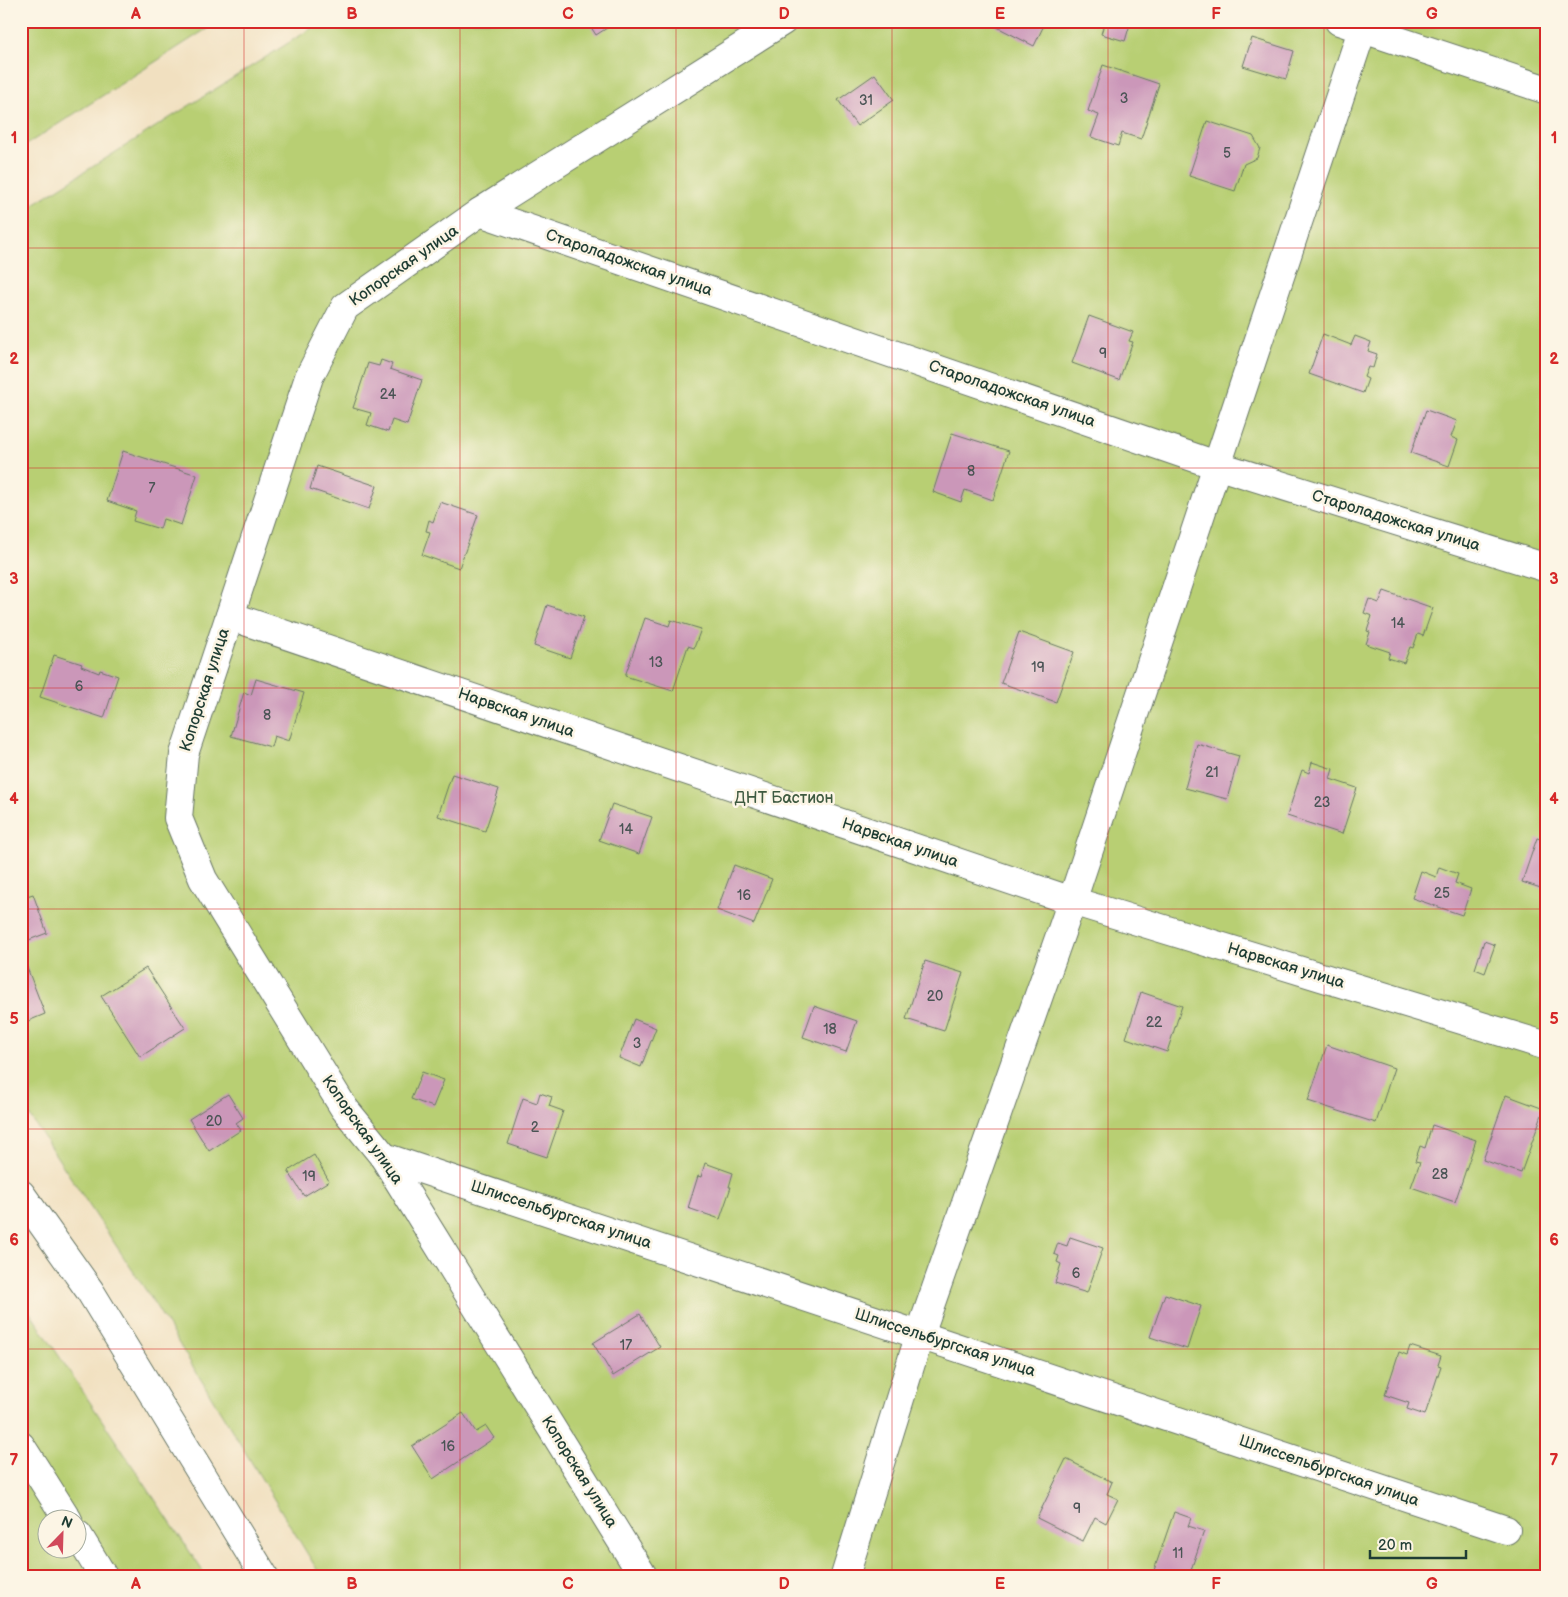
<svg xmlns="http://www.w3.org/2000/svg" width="1568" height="1597" font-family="'Balsamiq Sans',sans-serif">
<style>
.green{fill:#b8cf73;stroke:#6c8654;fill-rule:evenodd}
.building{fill:#cb97b9}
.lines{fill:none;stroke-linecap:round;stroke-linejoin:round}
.street-casing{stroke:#687665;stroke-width:30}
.street{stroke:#fff;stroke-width:28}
.grid{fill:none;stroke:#d62828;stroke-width:1;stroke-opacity:0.55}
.labels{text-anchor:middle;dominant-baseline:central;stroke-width:5;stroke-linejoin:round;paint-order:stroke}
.number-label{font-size:14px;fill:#4a5455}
.street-label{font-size:16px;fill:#1f3d34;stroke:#fcf5e5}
.park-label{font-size:16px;fill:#3e5a41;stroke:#fcf5e5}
.neatline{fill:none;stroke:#d62828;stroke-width:2}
.grid-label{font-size:16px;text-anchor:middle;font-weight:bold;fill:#d62828}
</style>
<rect width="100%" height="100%" fill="#fcf5e5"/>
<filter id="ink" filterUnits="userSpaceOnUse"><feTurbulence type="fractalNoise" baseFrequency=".02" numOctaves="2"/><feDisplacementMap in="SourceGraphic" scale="10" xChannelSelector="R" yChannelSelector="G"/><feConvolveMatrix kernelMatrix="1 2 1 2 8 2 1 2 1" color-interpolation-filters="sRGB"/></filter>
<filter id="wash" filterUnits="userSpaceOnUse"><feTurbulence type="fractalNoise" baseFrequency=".0096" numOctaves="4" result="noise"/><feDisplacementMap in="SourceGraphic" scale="20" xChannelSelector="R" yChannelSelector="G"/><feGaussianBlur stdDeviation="1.12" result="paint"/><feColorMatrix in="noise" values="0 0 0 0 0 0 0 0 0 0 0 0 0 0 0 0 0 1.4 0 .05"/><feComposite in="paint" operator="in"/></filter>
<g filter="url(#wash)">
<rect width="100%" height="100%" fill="#f1e0c0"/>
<!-- green -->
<g class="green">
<path d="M21,21h198l-198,127z"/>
<path d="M323,21h1224v1555h-1226l-170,-278 -130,-195v-891z"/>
<path d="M21,1299l185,277h-185zM48,1520h30v30h-30z"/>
</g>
<g id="blocks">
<!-- building -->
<g class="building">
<path d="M587,21h31l-22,14z"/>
<path d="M997,21h49l-12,25 -39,-20z"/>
<path d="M1105,21h26l-6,20 -24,-7z"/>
<path d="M1252,38l42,13 -8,28 -43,-13z"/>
<path d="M1103,65l56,19 -18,55 -19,-6 -4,13 -27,-9 8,-22 -11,-4z"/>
<path d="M875,74l19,26 -37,26 -19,-26z"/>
<path d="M1207,121l46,15 7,12 -3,10 -13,6 -9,27 -46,-15z"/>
<path d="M1089,316l44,16 -4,9 4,1 -14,38 -47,-17z"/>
<path d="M1323,334l28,11 4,-9 16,6 -3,9 9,3 -4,14 -5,-1 -4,10 4,2 -5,14 -54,-19z"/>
<path d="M381,360l11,4 -2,5 32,11 -15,45 -15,-5 -4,12 -21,-7 4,-12 -18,-5 15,-45 11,3z"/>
<path d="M1426,410l31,11 -6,16 7,3 -9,26 -38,-13z"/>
<path d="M952,433l57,18 -16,49 -28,-10 -4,12 -28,-10z"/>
<path d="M123,451l74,24 -16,50 -18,-6 -3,10 -27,-8 3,-10 -29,-10z"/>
<path d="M317,466l60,20 -8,23 -59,-20z"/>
<path d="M440,502l38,13 -19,53 -37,-13 8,-23 -4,-1 3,-11 4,2z"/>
<path d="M1384,591l49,17 -10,28 -5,-2 -5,14 -3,-1 -6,16 -16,-5 2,-6 -24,-8 4,-12 -3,-1 5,-15 -8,-3 5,-14 10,4z"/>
<path d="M547,605l37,12 -14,41 -36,-12z"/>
<path d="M645,618l24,8 2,-6 30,9 -7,19 -6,-2 -15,45 -48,-15z"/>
<path d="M1019,632l55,20 -18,50 -55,-19z"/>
<path d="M54,655l28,9 -1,2 18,7 1,-3 18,6 -14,42 -64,-21z"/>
<path d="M256,679l48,14 -15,48 -15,-5 -3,11 -40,-11 13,-44 7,3z"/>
<path d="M1197,744l42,12 -12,43 -42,-11z"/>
<path d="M1312,762l21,7 -3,10 27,9 -15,46 -55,-18 15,-46 7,3z"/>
<path d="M452,774l47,15 -14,42 -47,-15z"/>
<path d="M612,804l40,13 -13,37 -40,-14z"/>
<path d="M1537,838l10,3v49l-25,-8z"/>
<path d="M734,865l38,14 -18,45 -37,-14z"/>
<path d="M1439,867l19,7 -3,9 16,6 -9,26 -50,-17 9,-27 15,6z"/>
<path d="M33,894l14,39 -26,10v-45z"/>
<path d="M1484,941l11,4 -10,28 -10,-4z"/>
<path d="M925,961l38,12 -19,58 -38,-12z"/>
<path d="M26,965l19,49 -24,10v-57z"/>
<path d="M146,968l39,60 -45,29 -39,-61z"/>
<path d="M1141,992l41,14 -15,46 -41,-14z"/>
<path d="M814,1006l43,15 -11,31 -43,-15z"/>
<path d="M634,1019l22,9 -15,39 -22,-9z"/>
<path d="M1327,1045l67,23 -18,55 -68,-22z"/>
<path d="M422,1072l22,8 -11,27 -22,-8z"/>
<path d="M540,1093l12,4 -3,9 14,5 -16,46 -39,-13 15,-46 14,5z"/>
<path d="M228,1094l15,24 -7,5 5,7 -32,21 -20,-32z"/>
<path d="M1506,1095l38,14 -23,64 -38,-13z"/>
<path d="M1432,1125l44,15 -21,62 -44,-15 9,-25 -5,-1 5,-15 5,2z"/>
<path d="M314,1155l15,26 -25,15 -16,-25z"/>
<path d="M705,1163l28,10 -4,14h2l-11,32 -32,-11 10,-32 3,1z"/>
<path d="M1070,1237l33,11 -16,45 -32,-10 6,-19 -4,-2 2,-6 -5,-2 4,-11 9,3z"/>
<path d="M1165,1294l36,12 -14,43 -37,-12z"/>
<path d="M640,1314l20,33 -47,29 -20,-33z"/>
<path d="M1410,1346l31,10 -3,9 3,1 -16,49 -18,-6 2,-6 -24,-8 14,-43 8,3z"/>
<path d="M463,1413l13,19 10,-6 8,12 -61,41 -21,-33z"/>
<path d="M1066,1459l46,23 -5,12 11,5 -12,24 -11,-6 -12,24 -46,-23z"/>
<path d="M1174,1512l17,6 -3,8 16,5 -15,45h-37z"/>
</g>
</g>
</g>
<g filter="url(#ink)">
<use href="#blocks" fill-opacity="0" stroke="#687665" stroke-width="1"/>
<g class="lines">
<defs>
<g id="street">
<path d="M1339,21l208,69"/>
<path d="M480,212l736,253 331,103"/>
<path d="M230,616l842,285 475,145"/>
<path d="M384,1157l1122,373"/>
<path d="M21,1194l69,97 174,285"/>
<path d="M21,1446l47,74"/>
<path d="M78,1535l25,41"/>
<path d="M643,1576l-259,-419 -40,-49 -141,-229 -25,-61 6,-64 125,-377 36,-70 135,-95 303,-191"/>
<path d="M845,1576l75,-242 152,-433 290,-871"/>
</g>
</defs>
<!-- street casing -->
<use href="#street" class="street-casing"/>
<!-- street -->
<use href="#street" class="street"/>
</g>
</g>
<!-- grid -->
<path class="grid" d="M244,21v1555M460,21v1555M676,21v1555M892,21v1555M1108,21v1555M1324,21v1555M21,248h1526M21,468h1526M21,688h1526M21,909h1526M21,1129h1526M21,1349h1526"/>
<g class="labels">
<!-- number labels -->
<g class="number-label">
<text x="1124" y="98">3</text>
<text x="866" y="100">31</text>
<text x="1227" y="153">5</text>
<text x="1103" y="353">9</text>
<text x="388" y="394">24</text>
<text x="971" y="471">8</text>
<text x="152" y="488">7</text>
<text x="1398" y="623">14</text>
<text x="656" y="662">13</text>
<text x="1038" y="667">19</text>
<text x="79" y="686">6</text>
<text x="267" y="715">8</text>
<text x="1212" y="772">21</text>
<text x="1322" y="802">23</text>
<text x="626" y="829">14</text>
<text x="1442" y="893">25</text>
<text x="744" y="895">16</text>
<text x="935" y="996">20</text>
<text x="1154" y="1022">22</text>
<text x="830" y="1029">18</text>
<text x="637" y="1043">3</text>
<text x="214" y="1121">20</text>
<text x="535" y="1127">2</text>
<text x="1440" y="1174">28</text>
<text x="309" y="1176">19</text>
<text x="1076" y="1273">6</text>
<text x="626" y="1345">17</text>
<text x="448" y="1446">16</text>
<text x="1077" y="1508">9</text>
<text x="1178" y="1553">11</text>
</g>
<!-- street labels -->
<g class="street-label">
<text transform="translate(629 263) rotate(19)">Староладожская улица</text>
<text transform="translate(404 266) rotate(-35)">Копорская улица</text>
<text transform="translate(1012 394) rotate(19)">Староладожская улица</text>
<text transform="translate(1396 521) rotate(17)">Староладожская улица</text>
<text transform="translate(205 690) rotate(-72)">Копорская улица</text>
<text transform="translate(516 713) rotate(19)">Нарвская улица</text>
<text transform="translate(900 843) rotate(19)">Нарвская улица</text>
<text transform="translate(1286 966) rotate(17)">Нарвская улица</text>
<text transform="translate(362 1130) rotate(55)">Копорская улица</text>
<text transform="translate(561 1215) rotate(18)">Шлиссельбургская улица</text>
<text transform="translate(945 1343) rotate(18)">Шлиссельбургская улица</text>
<text transform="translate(1329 1471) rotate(19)">Шлиссельбургская улица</text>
<text transform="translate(579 1472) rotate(58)">Копорская улица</text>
</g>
<!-- park labels -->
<g class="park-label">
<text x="784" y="798">ДНТ Бастион</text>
</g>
</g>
<!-- margin -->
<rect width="1568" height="1597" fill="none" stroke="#fcf5e5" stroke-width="55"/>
<!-- north arrow -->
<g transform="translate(62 1534) rotate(23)"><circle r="24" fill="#fcf5e5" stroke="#a4ab9e"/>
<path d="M0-4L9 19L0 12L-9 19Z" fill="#d1495b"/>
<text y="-8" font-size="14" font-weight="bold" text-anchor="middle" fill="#1f3d34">N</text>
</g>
<!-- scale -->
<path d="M1370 1550v8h96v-8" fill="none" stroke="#1f3d34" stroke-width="2.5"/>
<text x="1378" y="1550" font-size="15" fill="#1f3d34" stroke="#fcf5e5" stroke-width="4" paint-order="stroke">20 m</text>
<rect x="28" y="28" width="1512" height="1542" class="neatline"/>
<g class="grid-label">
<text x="136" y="19">A</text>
<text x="352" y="19">B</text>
<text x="568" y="19">C</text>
<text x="784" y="19">D</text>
<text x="1000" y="19">E</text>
<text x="1216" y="19">F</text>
<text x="1432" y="19">G</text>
<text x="14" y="143">1</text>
<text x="1554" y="143">1</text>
<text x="14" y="364">2</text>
<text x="1554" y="364">2</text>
<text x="14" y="584">3</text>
<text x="1554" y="584">3</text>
<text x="14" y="804">4</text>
<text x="1554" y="804">4</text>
<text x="14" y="1024">5</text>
<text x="1554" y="1024">5</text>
<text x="14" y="1245">6</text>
<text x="1554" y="1245">6</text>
<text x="14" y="1465">7</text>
<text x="1554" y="1465">7</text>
<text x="136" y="1589">A</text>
<text x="352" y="1589">B</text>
<text x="568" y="1589">C</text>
<text x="784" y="1589">D</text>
<text x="1000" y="1589">E</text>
<text x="1216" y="1589">F</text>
<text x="1432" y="1589">G</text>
</g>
</svg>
